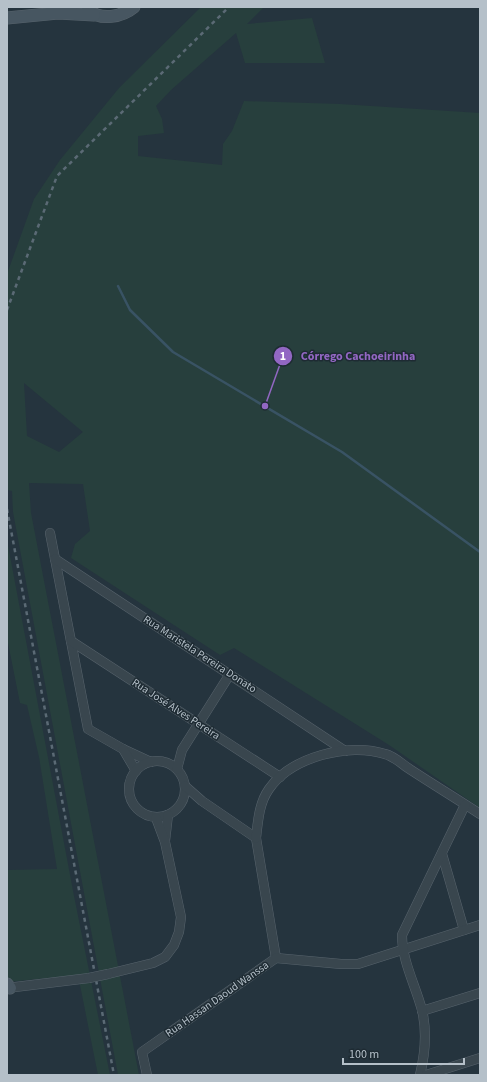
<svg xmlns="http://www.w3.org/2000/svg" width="487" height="1082" font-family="'Source Sans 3',sans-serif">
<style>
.green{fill:#273f3d;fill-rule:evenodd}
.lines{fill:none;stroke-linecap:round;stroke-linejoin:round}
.stream{stroke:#395364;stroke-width:2.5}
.street-casing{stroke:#57636c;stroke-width:10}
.secondary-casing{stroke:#57636c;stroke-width:13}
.street{stroke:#39464e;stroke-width:9}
.secondary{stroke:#475661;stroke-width:12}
.rail{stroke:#5b6a75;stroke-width:2.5;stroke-dasharray:4 4;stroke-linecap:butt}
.street-bridge-casing{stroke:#57636c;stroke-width:10;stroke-linecap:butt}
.street-bridge{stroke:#39464e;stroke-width:9}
.labels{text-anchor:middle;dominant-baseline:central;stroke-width:3;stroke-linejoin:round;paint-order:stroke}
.street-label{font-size:11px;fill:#b5c0c9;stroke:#1e2b33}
.leader{fill:none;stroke:#9267c3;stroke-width:1.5}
.callout-dot{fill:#9267c3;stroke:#1e2b33;stroke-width:1.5}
.mark-label{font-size:12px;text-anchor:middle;font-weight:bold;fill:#fff}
.callout-label{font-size:12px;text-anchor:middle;font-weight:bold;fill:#9267c3;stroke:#1e2b33;stroke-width:3;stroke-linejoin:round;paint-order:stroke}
</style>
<rect width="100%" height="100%" fill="#25343e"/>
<!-- green -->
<g class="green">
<path d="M201,7h63l-17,17 65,-6 13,45h-80l-9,-30 -65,57 -15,16 6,13 2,14 -26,3v20l84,9 1,-21 9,-13 12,-30 96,3 140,9v695l-91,-63 -155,-97 -14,7 -149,-97 4,-14 15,-13 -7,-47 -54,-1 2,30 108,562h-21l-105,-563 -1,-21 -5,-1v-216l27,-75 26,-39 59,-72zM24,383l59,49 -24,20 -32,-16z"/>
<path d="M7,540l67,356 36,179h-12l-20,-100 -71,7v-112l50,-1 -18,-112 -12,-52 -7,-2 -13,-65z"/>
</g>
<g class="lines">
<!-- stream -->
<path class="stream" d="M118,286l12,24 43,42 169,100 138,100"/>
<defs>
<g id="street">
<path d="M50,533l38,196 35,20 28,13"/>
<path d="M55,559l290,192"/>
<path d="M71,641l209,136"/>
<path d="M123,749l13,22"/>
<circle cx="157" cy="789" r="28"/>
<path d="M177,769l5,-19 48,-76"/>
<path d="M185,786l17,15 54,37 20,120"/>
<path d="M256,838c2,-17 3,-35 13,-49 22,-32 80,-47 116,-35 9,2 18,11 26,16 23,15 46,29 69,44"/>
<path d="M165,841l3,-26"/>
<path d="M442,854l22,76"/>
<path d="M108,974l45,-11 12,-6 9,-12 5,-13 2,-15 -16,-75 -9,-24"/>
<path d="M7,988l82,-10"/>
<path d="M422,1011l58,-18"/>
<path d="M147,1075l-5,-23 134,-94 65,6h17l122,-39"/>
<path d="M420,1075c5,-21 7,-44 2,-65 -7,-26 -20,-49 -20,-75l63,-130"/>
<path d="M426,1075l54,-17"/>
</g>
<g id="secondary">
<path d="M88,10c13,11 34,7 46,-3"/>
<path d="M7,18l51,-5 36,2"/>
<path d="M7,984l3,4"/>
</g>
</defs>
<!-- street casing -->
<use href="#street" class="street-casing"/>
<!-- secondary casing -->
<use href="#secondary" class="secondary-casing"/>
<!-- street -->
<use href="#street" class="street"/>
<!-- secondary -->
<use href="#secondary" class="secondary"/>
<!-- rail -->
<g class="rail">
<path d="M7,310l50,-134 172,-169"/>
<path d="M7,509l107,566"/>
</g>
<defs>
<path id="street-bridge" d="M89,978l19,-4"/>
</defs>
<!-- street-bridge casing -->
<use href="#street-bridge" class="street-bridge-casing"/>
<!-- street-bridge -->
<use href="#street-bridge" class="street-bridge"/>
</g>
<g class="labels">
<!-- street labels -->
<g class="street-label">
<text transform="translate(200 654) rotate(33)">Rua Maristela Pereira Donato</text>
<text transform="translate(176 709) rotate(33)">Rua José Alves Pereira</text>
<text transform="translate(217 999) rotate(-35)">Rua Hassan Daoud Wanssa</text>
</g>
</g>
<!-- callouts -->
<path class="leader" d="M265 406L283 356"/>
<g class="callout-dot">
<circle cx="265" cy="406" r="4"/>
<circle cx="283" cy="356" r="10"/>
</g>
<g class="mark-label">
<text x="283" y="360">1</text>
</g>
<g class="callout-label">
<text x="358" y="360">Córrego Cachoeirinha</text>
</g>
<!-- border -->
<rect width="487" height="1082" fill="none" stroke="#b5c0c9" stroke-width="16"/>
<!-- scale -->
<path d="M343 1058v6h121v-6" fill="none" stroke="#b5c0c9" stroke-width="2"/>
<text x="349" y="1058" font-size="12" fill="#b5c0c9" stroke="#1e2b33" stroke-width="3" paint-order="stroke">100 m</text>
</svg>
